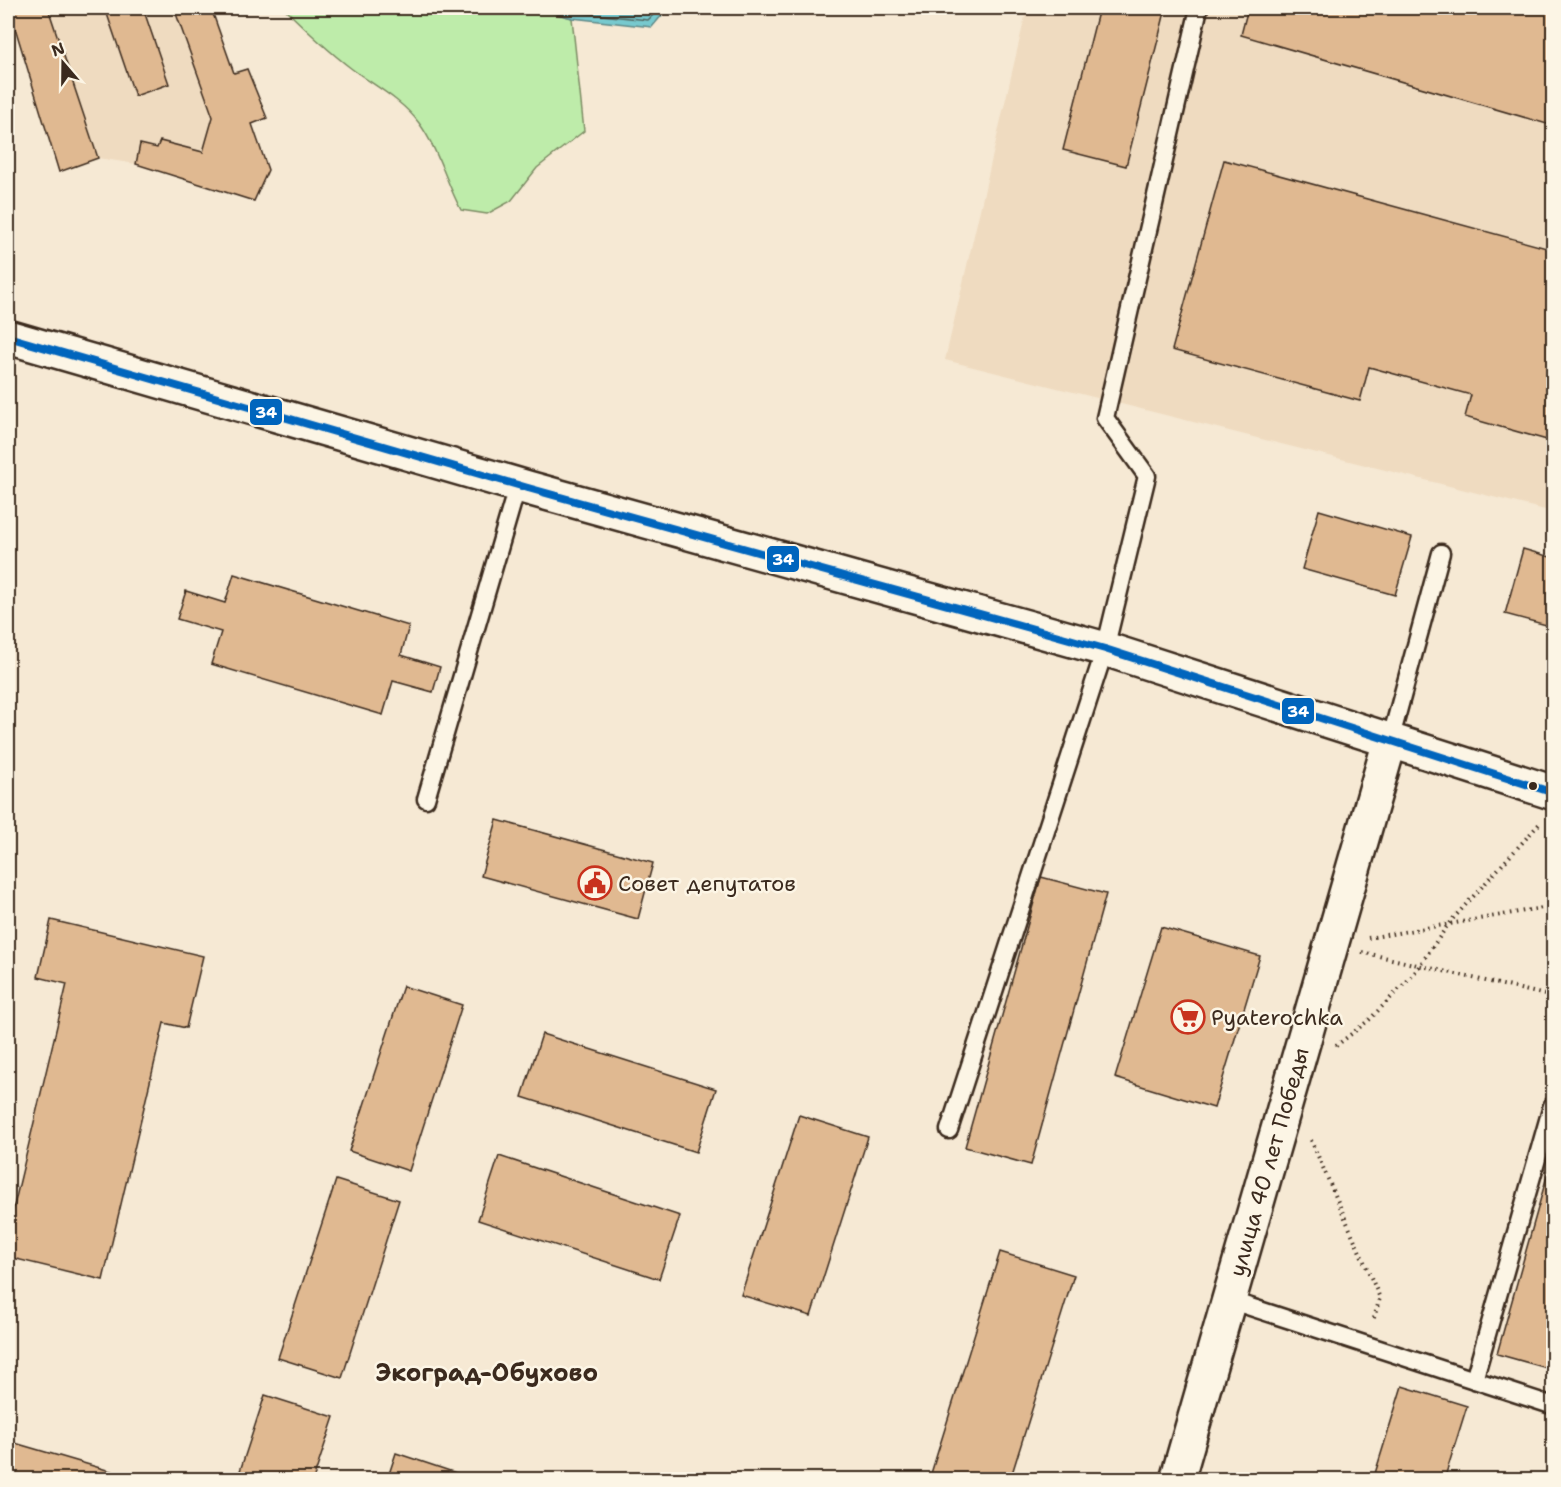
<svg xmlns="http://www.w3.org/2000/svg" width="1561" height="1487" font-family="'Shantell Sans',sans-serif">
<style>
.built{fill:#efdbc0}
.green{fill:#beecaa;stroke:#7c8b64;stroke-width:1.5}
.water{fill:#77c9ce;stroke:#5f8988;stroke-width:1.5}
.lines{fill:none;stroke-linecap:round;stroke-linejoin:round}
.shore{stroke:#536a64;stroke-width:1.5}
.building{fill:#e0b991;stroke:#3b2a1e;stroke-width:1.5}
.service-casing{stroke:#3b2a1e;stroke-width:21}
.minor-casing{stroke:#3b2a1e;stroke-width:38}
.secondary-casing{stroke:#3b2a1e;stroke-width:38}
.path{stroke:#3b2a1e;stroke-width:4;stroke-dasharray:1.5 4.5;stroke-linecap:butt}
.service{stroke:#fcf5e5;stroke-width:16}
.minor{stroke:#fcf5e5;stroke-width:33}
.secondary{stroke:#fcf5e5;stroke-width:33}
.bus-1-casing{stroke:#fcf5e5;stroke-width:12}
.bus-1{stroke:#0065bd;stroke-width:8}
.bus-dot{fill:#3b2a1e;stroke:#fcf5e5;stroke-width:2}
.labels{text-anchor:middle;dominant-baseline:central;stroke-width:5;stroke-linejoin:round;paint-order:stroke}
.poi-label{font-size:22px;fill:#3b2a1e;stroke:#fcf5e5;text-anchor:start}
.street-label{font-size:22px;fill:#3b2a1e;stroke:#fcf5e5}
.neighbourhood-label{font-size:24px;font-weight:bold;fill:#3b2a1e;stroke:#fcf5e5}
.line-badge{stroke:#fcf5e5;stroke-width:2}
.badge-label{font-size:16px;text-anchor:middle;font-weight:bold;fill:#fff}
</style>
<rect width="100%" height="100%" fill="#f6e9d4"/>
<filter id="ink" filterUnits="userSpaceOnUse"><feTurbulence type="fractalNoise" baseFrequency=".0167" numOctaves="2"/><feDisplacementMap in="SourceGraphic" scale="12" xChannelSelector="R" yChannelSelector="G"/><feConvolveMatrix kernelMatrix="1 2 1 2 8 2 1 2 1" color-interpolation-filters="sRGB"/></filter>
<g filter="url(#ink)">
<!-- built -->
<g class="built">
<path d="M9,8h202l23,64 13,-3 20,49 -15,6 16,46 -14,31 -118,-37 -38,-6 -39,14z"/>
<path d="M1027,8h526v504l-608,-152z"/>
</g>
<!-- green -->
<path class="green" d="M284,8h252l36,10 12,113 -47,37 -26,33 -24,13 -26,-4c-15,-28 -23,-61 -42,-87 -17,-23 -44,-37 -67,-54 -25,-19 -46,-39 -68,-61z"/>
<!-- water -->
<path class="water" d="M536,8h132l-16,19 -80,-9z"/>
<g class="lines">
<!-- shore -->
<path class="shore" d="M557,8l16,4 75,8 12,-12"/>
</g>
<!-- building -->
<g class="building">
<path d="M9,8h39l50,150 -39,14z"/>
<path d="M105,8h38l26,76 -34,12z"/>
<path d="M174,8h37l23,65 13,-4 20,49 -15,6 16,46 -14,31 -118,-37 4,-20 17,4 3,-7 43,11 10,-35z"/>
<path d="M1099,8h67l-40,158 -63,-16z"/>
<path d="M1248,8h306v118l-313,-91z"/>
<path d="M1224,160l330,90v192l-89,-25 6,-22 -102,-28 -9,34 -188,-51z"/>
<path d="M1319,510l93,27 -17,58 -93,-26z"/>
<path d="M1523,549l31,9v69l-49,-13z"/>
<path d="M234,574l175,52 -8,29 39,12 -7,25 -40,-11 -10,34 -172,-51 10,-32 -44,-13 9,-28 39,12z"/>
<path d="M497,820l156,43 -15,56 -157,-43z"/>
<path d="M1041,877l65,17 -75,271 -66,-18z"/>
<path d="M51,920l152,36 -17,72 -22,-5 -61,257 -95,-23v-26l59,-247 -29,-7z"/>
<path d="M1161,927l99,29 -46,152 -99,-30z"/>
<path d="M403,986l59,19 -53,166 -60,-20z"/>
<path d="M542,1034l174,55 -20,63 -174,-55z"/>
<path d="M799,1115l69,22 -57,179 -70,-21z"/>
<path d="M1554,1151v219l-57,-16z"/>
<path d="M499,1156l181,60 -21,63 -181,-59z"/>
<path d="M336,1180l63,20 -57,178 -64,-20z"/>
<path d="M1000,1252l74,23 -64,205h-81z"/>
<path d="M1402,1386l65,20 -23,74h-71z"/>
<path d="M265,1395l69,22 -21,63h-76z"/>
<path d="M8,1441l133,39h-133z"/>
<path d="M396,1453l81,27h-90z"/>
</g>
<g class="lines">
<defs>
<g id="service">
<path d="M1390,741l51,-188"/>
<path d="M426,799l92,-315"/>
<path d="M949,1130l156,-481 42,-173 -42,-58 94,-410"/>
<path d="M1229,1300l325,106"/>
<path d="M1474,1380l78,-274"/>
</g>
<path id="minor" d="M1177,1480l213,-739"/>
<path id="secondary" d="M8,337l520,151 577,161 449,144"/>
</defs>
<!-- service casing -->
<use href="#service" class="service-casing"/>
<!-- minor casing -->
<use href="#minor" class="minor-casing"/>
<!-- secondary casing -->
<use href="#secondary" class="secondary-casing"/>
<!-- path -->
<g class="path">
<path d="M1368,938l186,-32"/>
<path d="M1362,952l192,45"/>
<path d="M1336,1046l33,-26 44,-45 37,-53 91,-100"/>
<path d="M1311,1140l69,158 -7,23"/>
</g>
<!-- service -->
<use href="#service" class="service"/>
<!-- minor -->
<use href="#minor" class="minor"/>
<!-- secondary -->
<use href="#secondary" class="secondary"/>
<defs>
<path id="bus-1" d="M8,337l520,151 577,161 449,144"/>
</defs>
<!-- bus-1 casing -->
<use href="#bus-1" class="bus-1-casing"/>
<!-- bus-1 -->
<use href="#bus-1" class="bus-1"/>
</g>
</g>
<!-- icons -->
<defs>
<symbol id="civic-ring" viewBox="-11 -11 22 22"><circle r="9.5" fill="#fcf5e5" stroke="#c8321e" stroke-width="1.5"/><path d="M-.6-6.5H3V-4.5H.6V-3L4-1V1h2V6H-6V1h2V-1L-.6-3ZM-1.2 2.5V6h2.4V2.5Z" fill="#c8321e"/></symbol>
<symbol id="supermarket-ring" viewBox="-11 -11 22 22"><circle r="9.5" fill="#fcf5e5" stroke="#c8321e" stroke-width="1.5"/><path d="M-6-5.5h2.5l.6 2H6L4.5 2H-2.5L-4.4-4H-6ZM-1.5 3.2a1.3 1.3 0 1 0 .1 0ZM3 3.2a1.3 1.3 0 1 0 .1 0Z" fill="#c8321e"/></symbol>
</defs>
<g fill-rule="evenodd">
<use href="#civic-ring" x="576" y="864" width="38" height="38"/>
<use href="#supermarket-ring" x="1169" y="998" width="38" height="38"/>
</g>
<!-- markers -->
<circle class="bus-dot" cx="1533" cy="786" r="5"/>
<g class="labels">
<!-- poi labels -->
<g class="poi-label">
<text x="618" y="883">Совет депутатов</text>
<text x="1211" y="1017">Pyaterochka</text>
</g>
<!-- street labels -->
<g class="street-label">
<text transform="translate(1269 1162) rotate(-74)">улица 40 лет Победы</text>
</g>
<!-- neighbourhood labels -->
<g class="neighbourhood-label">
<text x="487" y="1373">Экоград-Обухово</text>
</g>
</g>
<g class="line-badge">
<rect x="249" y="398" width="34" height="28" rx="6" fill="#0065bd"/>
<rect x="766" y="545" width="34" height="28" rx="6" fill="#0065bd"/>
<rect x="1281" y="697" width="34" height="28" rx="6" fill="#0065bd"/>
</g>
<g class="badge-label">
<text x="266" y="418">34</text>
<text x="783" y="565">34</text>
<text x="1298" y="717">34</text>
</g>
<!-- margin -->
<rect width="1561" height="1487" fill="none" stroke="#fcf5e5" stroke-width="30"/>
<rect x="15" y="15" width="1531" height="1457" fill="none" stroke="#3b2a1e" stroke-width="2" filter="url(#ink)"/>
<!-- north arrow -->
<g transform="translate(63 63) rotate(340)" stroke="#fcf5e5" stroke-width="4.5" paint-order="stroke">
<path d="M0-4.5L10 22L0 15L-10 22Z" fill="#3b2a1e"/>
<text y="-9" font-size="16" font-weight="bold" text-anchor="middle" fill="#3b2a1e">N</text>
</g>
</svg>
